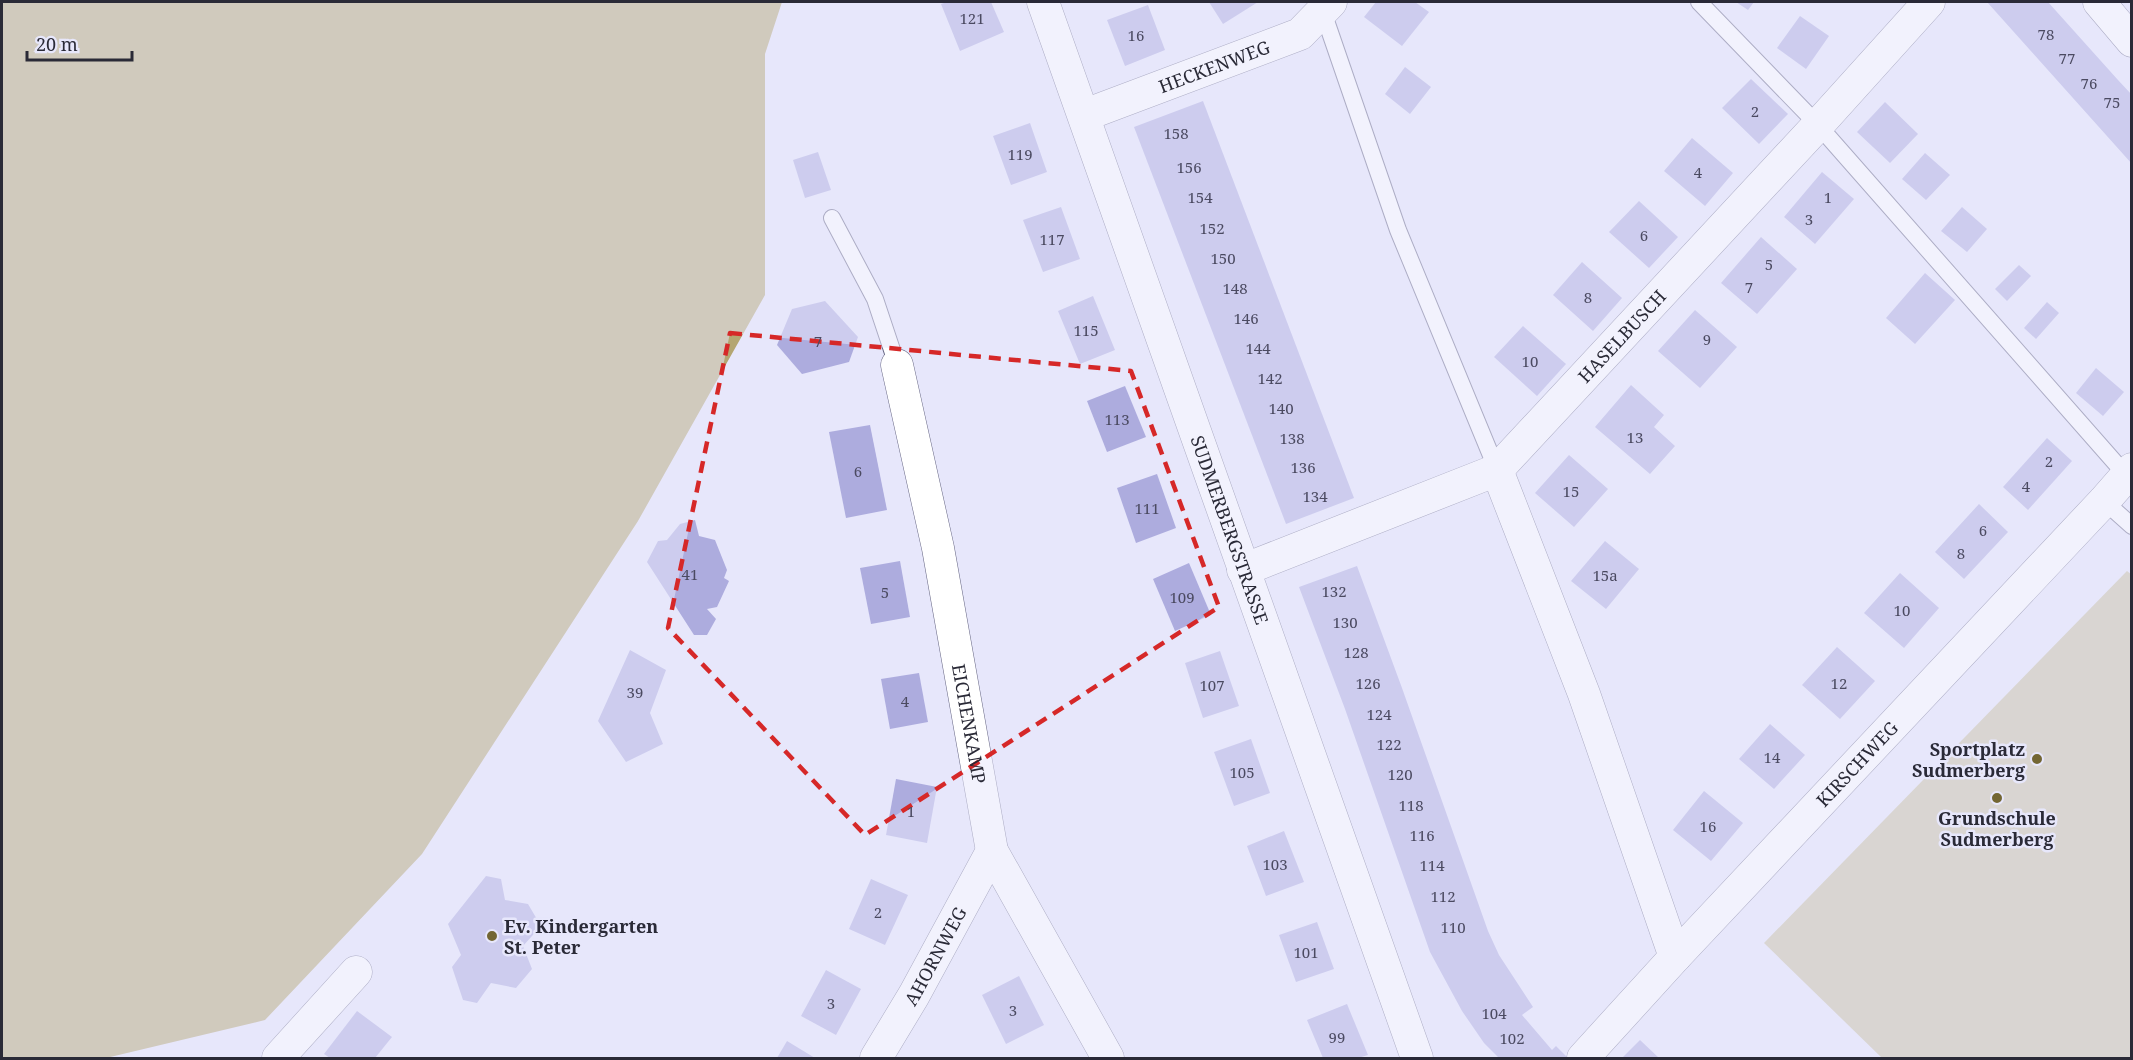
<svg xmlns="http://www.w3.org/2000/svg" width="2133" height="1060" font-family="'Noto Serif',serif">
<style>
.green{fill:#c7bf9f}
.forest{fill:#b4a672}
.building{fill:#adacde}
.lines{fill:none;stroke-linecap:round;stroke-linejoin:round}
.lane-casing{stroke:#676784;stroke-width:18}
.street-casing{stroke:#676784;stroke-width:33}
.lane{stroke:#fff;stroke-width:16}
.street{stroke:#fff;stroke-width:32}
.marked{fill:none;stroke:#d62828;stroke-width:4.5;stroke-dasharray:12 8;stroke-linejoin:round}
.poi-dot{fill:#736633;stroke:#e7e7fb;stroke-width:2}
.labels{text-anchor:middle;dominant-baseline:central;stroke-width:5;stroke-linejoin:round;paint-order:stroke}
.number-label{font-size:15px;fill:#4b4a61}
.street-label{font-size:18px;fill:#2a2a37;stroke:#e7e7fb}
.poi-label{font-size:18px;font-weight:bold;fill:#2a2a37;stroke:#e7e7fb;text-anchor:end}
</style>
<rect width="100%" height="100%" fill="#e7e7fb"/>
<!-- green -->
<path class="green" d="M2127,571l5,4 -1,483h-249l-118,-115z"/>
<!-- forest -->
<path class="forest" d="M2,2h780l-17,52v241l-127,226 -216,333 -157,166 -159,38h-104z"/>
<!-- building -->
<g class="building">
<path d="M947,2h44l13,30 -44,19 -19,-47z"/>
<path d="M1209,2h49l-35,22z"/>
<path d="M1376,2h39l14,10 -27,34 -38,-29z"/>
<path d="M1736,2h18l-6,8z"/>
<path d="M1987,2h61l70,78 14,15v69z"/>
<path d="M1148,5l17,45 -40,16 -18,-46z"/>
<path d="M1800,16l29,20 -23,33 -29,-21z"/>
<path d="M1405,67l26,20 -21,27 -25,-20z"/>
<path d="M1751,79l37,35 -29,30 -37,-36z"/>
<path d="M1203,101l151,397 -68,26 -152,-397z"/>
<path d="M1885,102l33,32 -28,29 -33,-31z"/>
<path d="M1030,123l17,49 -36,13 -18,-49z"/>
<path d="M1692,138l41,35 -28,33 -41,-35z"/>
<path d="M818,152l13,38 -26,8 -12,-38z"/>
<path d="M1925,153l25,22 -24,25 -24,-21z"/>
<path d="M1822,172l32,27 -39,45 -31,-27z"/>
<path d="M1639,201l39,36 -29,31 -40,-36z"/>
<path d="M1061,207l19,52 -37,13 -20,-52z"/>
<path d="M1962,207l25,22 -20,23 -26,-21z"/>
<path d="M1761,237l36,32 -40,45 -36,-31z"/>
<path d="M1582,262l40,36 -29,33 -40,-36z"/>
<path d="M2019,265l12,11 -24,25 -12,-12z"/>
<path d="M1925,273l30,27 -40,44 -29,-26z"/>
<path d="M1093,296l22,54 -35,14 -22,-53z"/>
<path d="M825,301l33,36 -9,25 -47,12 -25,-29 15,-36z"/>
<path d="M2047,302l12,11 -23,26 -12,-11z"/>
<path d="M1695,310l42,37 -37,41 -42,-37z"/>
<path d="M1523,326l43,38 -29,32 -43,-39z"/>
<path d="M2096,368l28,24 -21,24 -27,-23z"/>
<path d="M1631,385l33,30 -10,12 21,19 -25,28 -55,-47z"/>
<path d="M1125,386l21,51 -39,15 -20,-51z"/>
<path d="M870,425l17,85 -41,8 -17,-86z"/>
<path d="M2047,438l25,23 -44,49 -25,-23z"/>
<path d="M1569,455l39,34 -34,38 -39,-34z"/>
<path d="M1157,474l19,54 -40,15 -19,-55z"/>
<path d="M1979,504l29,28 -44,47 -29,-27z"/>
<path d="M695,520l4,16 16,4 12,30 -3,8 5,3 -12,26 -10,2 9,10 -9,16h-13l-47,-73 11,-21 9,-1 13,-16z"/>
<path d="M1605,541l34,28 -33,40 -35,-28z"/>
<path d="M900,561l10,56 -39,7 -11,-56z"/>
<path d="M1189,563l22,52 -36,16 -22,-52z"/>
<path d="M1357,566l45,122 86,243 11,24 34,52 -11,8 30,35 4,-4 12,12h-69l-15,-15 -22,-32 -32,-59 -85,-243 -46,-122z"/>
<path d="M1900,573l39,35 -35,40 -40,-35z"/>
<path d="M1837,647l38,34 -35,38 -38,-34z"/>
<path d="M630,650l36,20 -16,43 13,31 -37,18 -28,-41z"/>
<path d="M1220,651l19,55 -36,12 -18,-55z"/>
<path d="M919,673l9,49 -38,7 -9,-50z"/>
<path d="M1770,724l35,31 -31,34 -35,-30z"/>
<path d="M1251,739l19,54 -36,13 -20,-54z"/>
<path d="M896,779l41,8 -10,56 -41,-8z"/>
<path d="M1704,791l39,32 -32,38 -38,-31z"/>
<path d="M1284,831l20,51 -38,14 -19,-50z"/>
<path d="M486,876l15,3 4,21 23,4 13,22 -18,20 9,23 -16,19 -25,-5 -14,20 -14,-3 -11,-33 9,-12 -13,-31z"/>
<path d="M871,879l37,16 -23,50 -36,-16z"/>
<path d="M1317,922l17,47 -38,13 -17,-47z"/>
<path d="M826,970l35,19 -25,46 -35,-19z"/>
<path d="M1019,976l25,49 -38,19 -24,-49z"/>
<path d="M1347,1004l21,51 -10,3h-35l-16,-38z"/>
<path d="M357,1011l35,26 -17,21h-45l-6,-4z"/>
<path d="M1640,1040l19,18h-37z"/>
<path d="M787,1041l28,17h-38z"/>
</g>
<g class="lines">
<defs>
<g id="lane">
<path d="M1699,2l119,123 308,350"/>
<path d="M1323,12l75,218 99,240"/>
<path d="M832,218l43,81 22,66"/>
<path d="M2104,501l28,25"/>
</g>
<g id="street">
<path id="s1" d="M1043,2l374,1056"/>
<path d="M2099,2l33,39"/>
<path id="s2" d="M1085,115l215,-81 31,-32"/>
<path id="s3" d="M897,365l41,183 54,303 116,207"/>
<path d="M1497,470l87,224 91,263"/>
<path id="s4" d="M1243,570l254,-100 321,-345 111,-123"/>
<path d="M278,1058l78,-86"/>
<path id="s5" d="M876,1058l38,-63 78,-144"/>
<path id="s6" d="M1583,1058l92,-101 429,-456 28,-32"/>
</g>
</defs>
<!-- lane casing -->
<use href="#lane" class="lane-casing"/>
<!-- street casing -->
<use href="#street" class="street-casing"/>
<!-- lane -->
<use href="#lane" class="lane"/>
<!-- street -->
<use href="#street" class="street"/>
</g>
<!-- marked area -->
<path d="M0 0H2133V1060H0ZM730,333l401,38 88,236 -354,228 -197,-207z" fill="#e7e7fb" fill-opacity=".55" fill-rule="evenodd"/>
<path class="marked" d="M730,333l401,38 88,236 -354,228 -197,-207z"/>
<!-- markers -->
<g class="poi-dot">
<circle cx="2037" cy="759" r="6"/>
<circle cx="1997" cy="798" r="6"/>
<circle cx="492" cy="936" r="6"/>
</g>
<g class="labels">
<!-- number labels -->
<g class="number-label">
<text x="972" y="18">121</text>
<text x="2046" y="34">78</text>
<text x="1136" y="35">16</text>
<text x="2067" y="58">77</text>
<text x="2089" y="83">76</text>
<text x="2112" y="102">75</text>
<text x="1755" y="111">2</text>
<text x="1176" y="133">158</text>
<text x="1020" y="154">119</text>
<text x="1189" y="167">156</text>
<text x="1698" y="172">4</text>
<text x="1200" y="197">154</text>
<text x="1828" y="197">1</text>
<text x="1809" y="219">3</text>
<text x="1212" y="228">152</text>
<text x="1644" y="235">6</text>
<text x="1052" y="239">117</text>
<text x="1223" y="258">150</text>
<text x="1769" y="264">5</text>
<text x="1749" y="287">7</text>
<text x="1235" y="288">148</text>
<text x="1588" y="297">8</text>
<text x="1246" y="318">146</text>
<text x="1086" y="330">115</text>
<text x="1707" y="339">9</text>
<text x="818" y="341">7</text>
<text x="1258" y="348">144</text>
<text x="1530" y="361">10</text>
<text x="1270" y="378">142</text>
<text x="1281" y="408">140</text>
<text x="1117" y="419">113</text>
<text x="1635" y="437">13</text>
<text x="1292" y="438">138</text>
<text x="2049" y="461">2</text>
<text x="1303" y="467">136</text>
<text x="858" y="471">6</text>
<text x="2026" y="486">4</text>
<text x="1571" y="491">15</text>
<text x="1315" y="496">134</text>
<text x="1147" y="508">111</text>
<text x="1983" y="530">6</text>
<text x="1961" y="553">8</text>
<text x="690" y="574">41</text>
<text x="1605" y="575">15a</text>
<text x="1334" y="591">132</text>
<text x="885" y="592">5</text>
<text x="1182" y="597">109</text>
<text x="1902" y="610">10</text>
<text x="1345" y="622">130</text>
<text x="1356" y="652">128</text>
<text x="1368" y="683">126</text>
<text x="1839" y="683">12</text>
<text x="1212" y="685">107</text>
<text x="635" y="692">39</text>
<text x="905" y="701">4</text>
<text x="1379" y="714">124</text>
<text x="1389" y="744">122</text>
<text x="1772" y="757">14</text>
<text x="1242" y="772">105</text>
<text x="1400" y="774">120</text>
<text x="1411" y="805">118</text>
<text x="911" y="811">1</text>
<text x="1708" y="826">16</text>
<text x="1422" y="835">116</text>
<text x="1275" y="864">103</text>
<text x="1432" y="865">114</text>
<text x="1443" y="896">112</text>
<text x="878" y="912">2</text>
<text x="1453" y="927">110</text>
<text x="1306" y="952">101</text>
<text x="831" y="1003">3</text>
<text x="1013" y="1010">3</text>
<text x="1494" y="1013">104</text>
<text x="1337" y="1037">99</text>
<text x="1512" y="1038">102</text>
</g>
<!-- street labels -->
<g class="street-label">
<text stroke="none"><textPath href="#s2" startOffset="138">HECKENWEG</textPath></text>
<text stroke="none"><textPath href="#s4" startOffset="456">HASELBUSCH</textPath></text>
<text stroke="none"><textPath href="#s1" startOffset="560">SUDMERBERGSTRASSE</textPath></text>
<text stroke="none"><textPath href="#s3" startOffset="366">EICHENKAMP</textPath></text>
<text stroke="none"><textPath href="#s6" startOffset="402">KIRSCHWEG</textPath></text>
<text stroke="none"><textPath href="#s5" startOffset="118">AHORNWEG</textPath></text>
</g>
<!-- poi labels -->
<g class="poi-label">
<text x="2025" y="749">Sportplatz<tspan x="2025" dy="21">Sudmerberg</tspan></text>
<text x="1997" y="818" text-anchor="middle">Grundschule<tspan x="1997" dy="21">Sudmerberg</tspan></text>
<text x="504" y="926" text-anchor="start">Ev. Kindergarten<tspan x="504" dy="21">St. Peter</tspan></text>
</g>
</g>
<!-- border -->
<rect width="2133" height="1060" fill="none" stroke="#2a2a37" stroke-width="6"/>
<!-- scale -->
<path d="M27 51v9h105v-9" fill="none" stroke="#2a2a37" stroke-width="3"/>
<text x="36" y="51" font-size="18" fill="#2a2a37" stroke="#e7e7fb" stroke-width="4.5" paint-order="stroke">20 m</text>
</svg>
